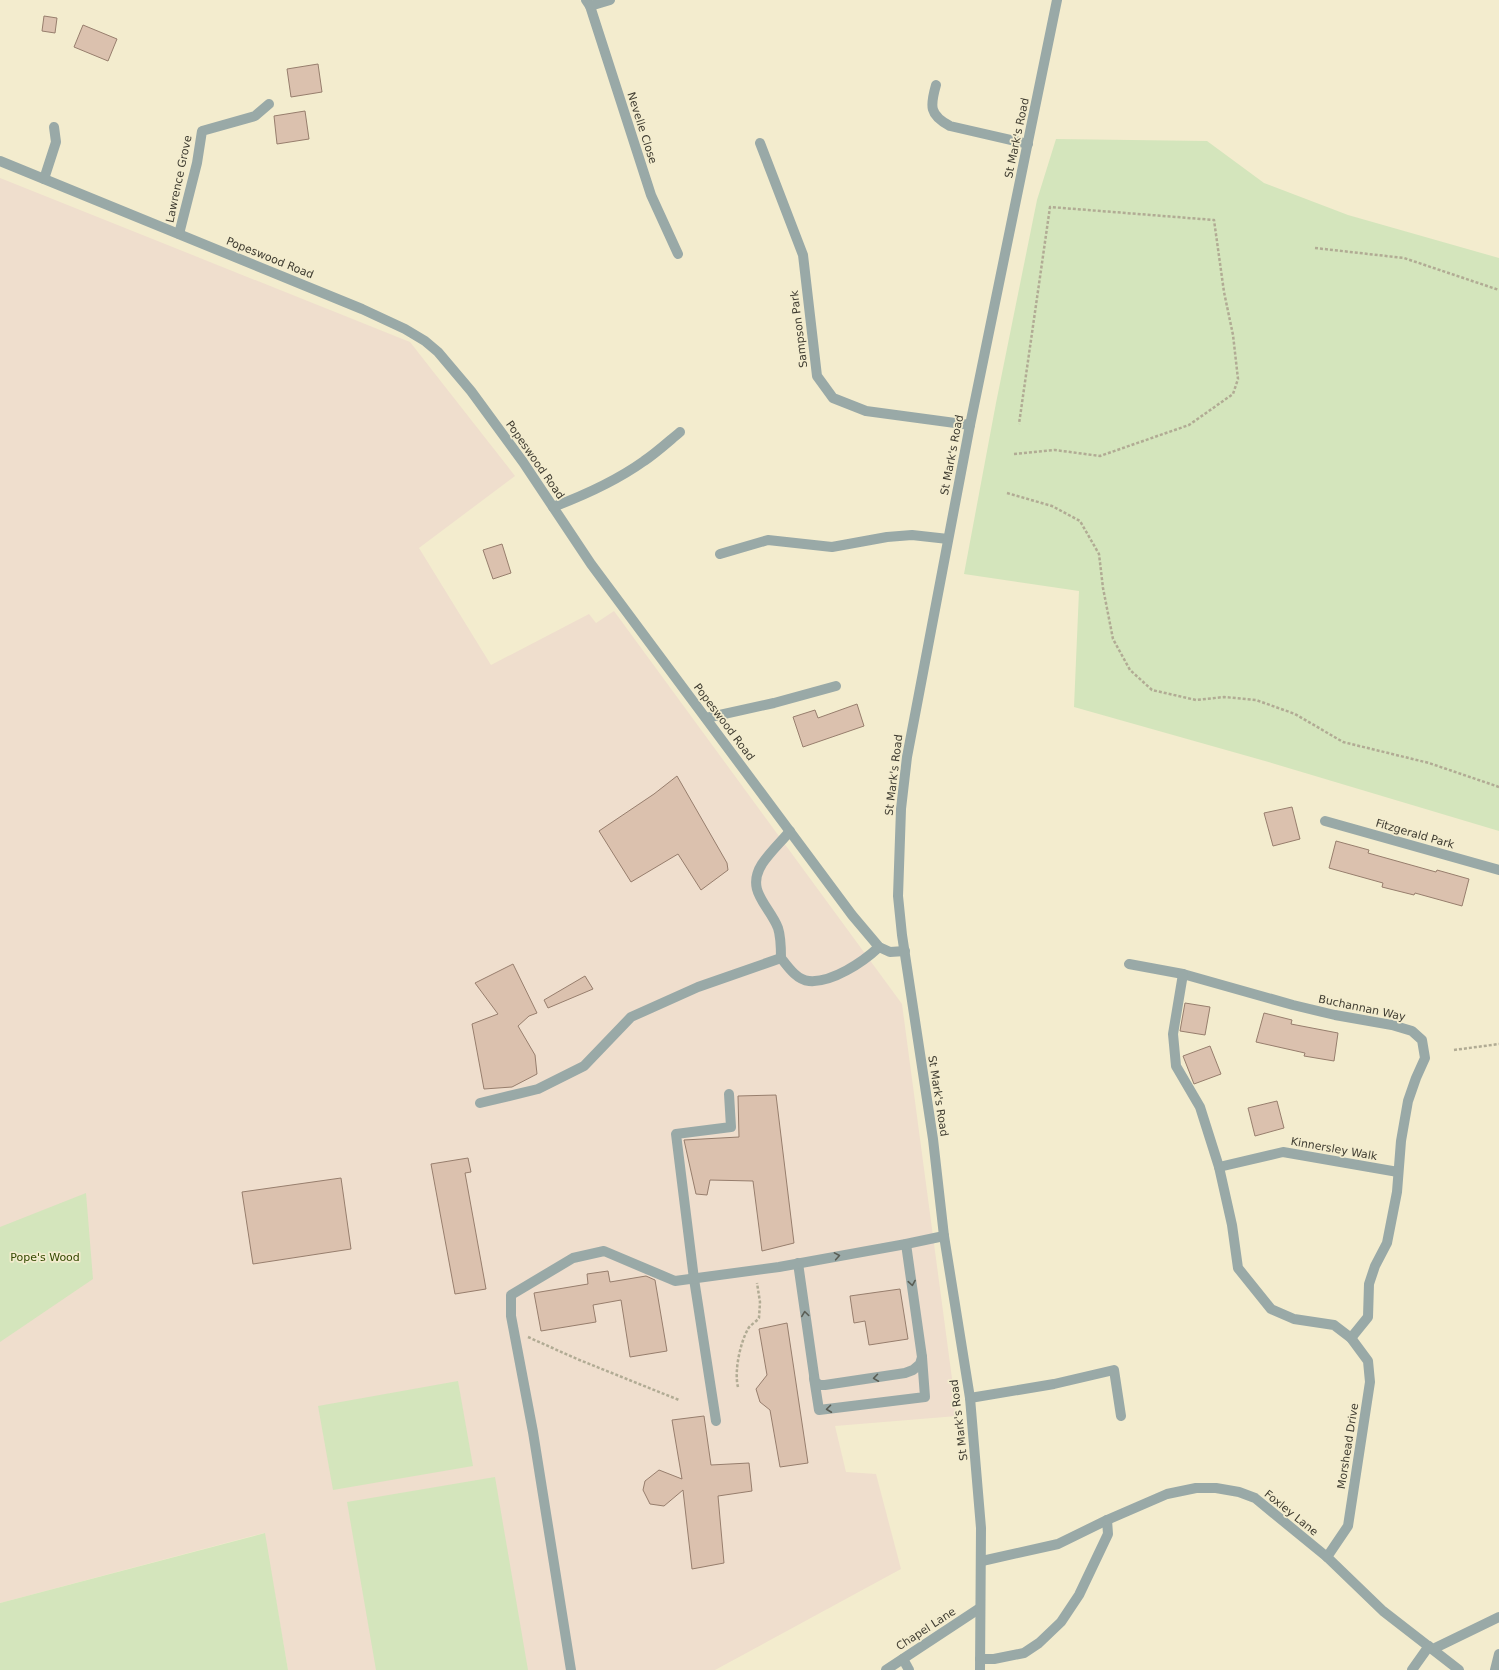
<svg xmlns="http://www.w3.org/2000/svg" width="1499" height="1670" font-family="'DejaVu Sans',sans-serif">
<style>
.education{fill:#efdecd}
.green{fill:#d4e5bc}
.building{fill:#dbc1ae;stroke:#977e6d}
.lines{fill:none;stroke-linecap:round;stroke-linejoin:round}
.path{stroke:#b1ab94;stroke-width:2.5;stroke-dasharray:3 2;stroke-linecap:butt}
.minor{stroke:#99a9a7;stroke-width:10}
.oneway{stroke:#5a5d54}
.labels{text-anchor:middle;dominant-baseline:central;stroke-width:3.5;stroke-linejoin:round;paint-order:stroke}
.street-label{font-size:11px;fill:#3f3c31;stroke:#f3ecce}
.park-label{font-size:11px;fill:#344900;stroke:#f3ecce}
</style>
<rect width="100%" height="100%" fill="#f3ecce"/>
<!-- education -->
<path class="education" d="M0,178l410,164 105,134 -96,72 72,117 98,-51 7,9 18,-12 288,393 55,412 -122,10 11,46 30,2 25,95 -186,101h-427l-24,-137 -264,70z"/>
<!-- green -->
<g class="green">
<path d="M1056,139l151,2 57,42 84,32 151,43v573l-234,-70 -191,-54 5,-116 -115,-17 32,-171 41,-203z"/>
<path d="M86,1193l7,86 -93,63v-115z"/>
<path d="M458,1381l15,85 -140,24 -15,-84z"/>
<path d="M495,1477l33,193h-152l-29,-168z"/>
<path d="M265,1533l23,137h-288v-67z"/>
</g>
<!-- building -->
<g class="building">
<path d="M44,16l13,2 -2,15 -13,-2z"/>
<path d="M83,25l34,14 -9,22 -34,-14z"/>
<path d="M318,64l4,28 -31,5 -4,-28z"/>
<path d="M305,111l4,28 -32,5 -3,-28z"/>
<path d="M502,544l9,29 -18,6 -10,-29z"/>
<path d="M857,704l7,22 -61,21 -10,-30 22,-7 3,8z"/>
<path d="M677,776l50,87 1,7 -27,20 -23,-36 -47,28 -32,-51 55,-37z"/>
<path d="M1292,807l8,32 -27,7 -9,-33z"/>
<path d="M1336,841l33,9 -1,3 68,19 1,-2 32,9 -7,27 -47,-13 -1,2 -32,-8 1,-4 -54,-15z"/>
<path d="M513,964l24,49 -8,3 -11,10 17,29 2,19 -25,13 -28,2 -12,-65 26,-10 -23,-31z"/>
<path d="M585,976l8,13 -45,19 -4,-8z"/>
<path d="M1185,1003l25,4 -5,28 -25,-4z"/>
<path d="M1264,1013l28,7 -1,4 47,9 -4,28 -30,-5 1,-3 -49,-11z"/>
<path d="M1210,1046l11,28 -27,10 -11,-28z"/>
<path d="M776,1095l18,148 -32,8 -9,-70 -43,-1 -3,15 -11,-1 -12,-54 55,-3 -1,-41z"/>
<path d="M1277,1101l7,27 -29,8 -7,-28z"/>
<path d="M468,1158l3,14 -6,1 21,116 -31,5 -24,-130z"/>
<path d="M341,1178l10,71 -98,15 -11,-72z"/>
<path d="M608,1271l2,11 36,-6 9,4 12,71 -37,6 -9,-57 -28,5 3,17 -55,9 -7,-38 54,-9 -1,-10z"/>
<path d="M900,1289l8,50 -39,6 -4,-24 -11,2 -4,-27z"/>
<path d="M787,1323l21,140 -28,4 -10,-57 -10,-8 -4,-13 11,-14 -8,-46z"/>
<path d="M704,1416l7,49 38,-2 3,28 -34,5 6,67 -32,6 -9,-79 -19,16 -14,-2 -7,-14 2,-9 14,-11 23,9 -10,-59z"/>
</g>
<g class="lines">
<!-- path -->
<g class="path">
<path d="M1315,248l89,10 95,32"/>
<path d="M1014,454l41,-4 45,6 89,-31 44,-31 5,-15 -5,-44 -9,-43 -10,-72 -164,-13 -31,217"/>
<path d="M1007,493l45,13 28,15 19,33 4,34 10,51 17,31 22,20 44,10 28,-3 32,3 39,14 48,28 86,21 70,24"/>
<path d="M1454,1050l45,-6"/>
<path d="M528,1337l49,22 102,41"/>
<path d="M738,1387c-4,-15 2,-44 10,-58 2,-4 8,-7 11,-11l1,-16 -3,-19"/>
</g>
<!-- minor -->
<g class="minor">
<path d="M586,0l4,6 61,189 27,59"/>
<path d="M590,6l20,-6"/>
<path d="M936,85c-6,21 -7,30 14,41l78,18"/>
<path d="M760,143l43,112 14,121 16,22 33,13 104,14"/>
<path d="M0,161l362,148 43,20 20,12 13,11 33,39 52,71 68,102 261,351 27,32 11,5 15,-1"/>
<path d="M44,179l12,-37 -2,-15"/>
<path d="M179,234l18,-71 5,-32 53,-15 14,-12"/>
<path d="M553,507c32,-12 63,-26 91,-46 12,-8 24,-19 36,-29"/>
<path d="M720,554l48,-14 64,7 55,-10 25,-2 36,4"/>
<path d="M706,718l68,-15 62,-17"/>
<path d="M1325,821l174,49"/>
<path d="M781,958c0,-9 0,-21 -3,-30 -9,-23 -33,-37 -16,-64 8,-12 19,-22 28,-33"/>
<path d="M1129,964l54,10 110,31 42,10 57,10 20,6 10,9 3,18 -9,20 -8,23 -7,40 -4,51 -10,51 -12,23 -6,18 -1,33 -17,21"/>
<path d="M1183,974l-10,60 3,32 24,41 19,60 13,58 6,43 33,41 23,10 40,6 17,13 17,23 2,21 -22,144 -21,31"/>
<path d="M480,1103l58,-14 46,-23 47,-49 67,-30 83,-29c7,9 16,22 28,23 23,2 54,-19 70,-34"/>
<path d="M1219,1167l64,-15 115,20"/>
<path d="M798,1263l17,119 5,3h5l80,-12 8,-3 7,-6 2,-7 -16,-113"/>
<path d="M814,1378l5,32 106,-13 -3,-40"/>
<path d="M970,1398l84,-14 60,-14 7,46"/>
<path d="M716,1421l-22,-142 -18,-145 55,-7 -2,-33"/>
<path d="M982,1561l76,-17 49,-24 60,-26 29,-6h20l23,4 16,6 72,59 56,54 76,59"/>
<path d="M1433,1649l66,-32"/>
<path d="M903,1659l6,11"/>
<path d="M980,1659h14l30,-6 15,-10 22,-21 18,-27 29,-61 -1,-14"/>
<path d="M571,1670l-38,-238 -22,-116v-21l62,-37 31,-7 71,30 104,-14 127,-23 38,-8"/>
<path d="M886,1670l94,-62"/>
<path d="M980,1670l1,-142 -11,-130 -26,-162 -11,-97 -31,-204 -4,-39 3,-87 6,-52 63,-332 87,-425"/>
<path d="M1412,1670l17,-24"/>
<path d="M1495,1670l4,-16"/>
</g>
</g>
<!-- one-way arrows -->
<defs><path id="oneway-chevron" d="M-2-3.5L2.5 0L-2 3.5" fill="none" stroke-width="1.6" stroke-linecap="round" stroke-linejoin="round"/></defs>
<g class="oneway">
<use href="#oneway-chevron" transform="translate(837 1256) rotate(-10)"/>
<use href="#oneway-chevron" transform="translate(912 1283) rotate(81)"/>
<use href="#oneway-chevron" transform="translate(805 1314) rotate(-98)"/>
<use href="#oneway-chevron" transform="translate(876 1378) rotate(172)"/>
<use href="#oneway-chevron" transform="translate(829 1409) rotate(173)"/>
</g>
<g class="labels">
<!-- street labels -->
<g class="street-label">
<text transform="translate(642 128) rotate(72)">Nevelle Close</text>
<text transform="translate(1017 138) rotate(-78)">St Mark's Road</text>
<text transform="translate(179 179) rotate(-78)">Lawrence Grove</text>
<text transform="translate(270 258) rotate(22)">Popeswood Road</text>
<text transform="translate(799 329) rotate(-97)">Sampson Park</text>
<text transform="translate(952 455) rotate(-79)">St Mark's Road</text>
<text transform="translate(535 460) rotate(55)">Popeswood Road</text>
<text transform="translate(724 722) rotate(53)">Popeswood Road</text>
<text transform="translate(894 775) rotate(-83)">St Mark's Road</text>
<text transform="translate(1415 834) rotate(16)">Fitzgerald Park</text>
<text transform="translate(1362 1008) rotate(12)">Buchannan Way</text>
<text transform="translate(938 1096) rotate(81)">St Mark's Road</text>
<text transform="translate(1334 1149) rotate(10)">Kinnersley Walk</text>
<text transform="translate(959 1420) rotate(-97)">St Mark's Road</text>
<text transform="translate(1348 1446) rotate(-81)">Morshead Drive</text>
<text transform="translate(1291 1513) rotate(39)">Foxley Lane</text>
<text transform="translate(926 1629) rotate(-33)">Chapel Lane</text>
</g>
<!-- park labels -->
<g class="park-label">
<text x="45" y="1257">Pope's Wood</text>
</g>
</g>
</svg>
